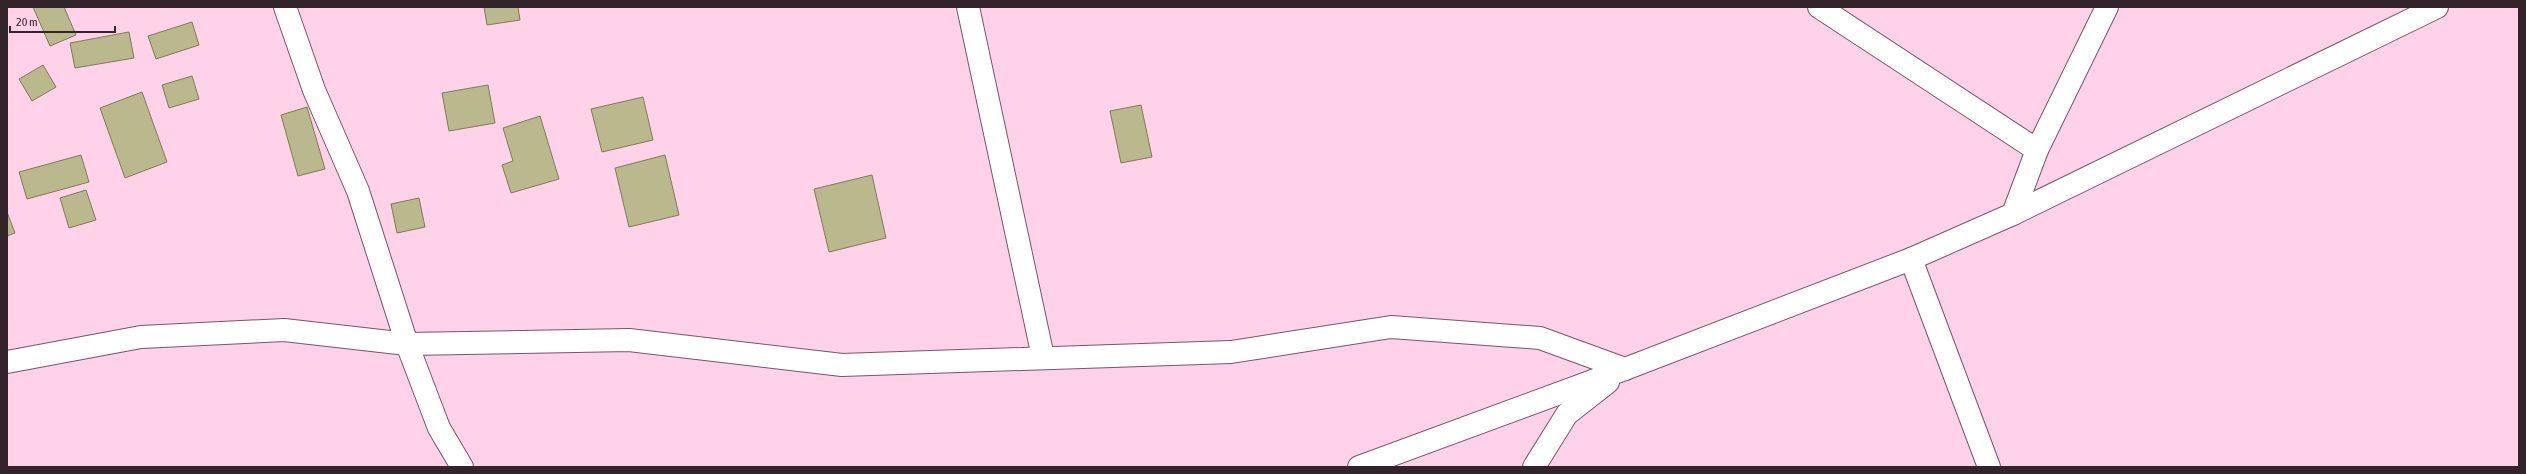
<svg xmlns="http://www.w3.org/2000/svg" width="2526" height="474" font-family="'Asap Condensed',sans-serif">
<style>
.building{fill:#bab98e;stroke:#7d7c53}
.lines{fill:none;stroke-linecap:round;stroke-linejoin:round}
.street-casing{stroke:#7a5468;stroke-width:24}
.street{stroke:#fff;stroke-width:22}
</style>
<rect width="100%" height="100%" fill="#ffd2e9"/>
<!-- building -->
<g class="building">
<path d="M33,7h31l12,28 -26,11z"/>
<path d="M484,7h34l2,13 -33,5z"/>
<path d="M192,22l7,23 -43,14 -8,-23z"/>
<path d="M129,32l5,26 -59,10 -5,-25z"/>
<path d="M43,65l13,22 -24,14 -13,-22z"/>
<path d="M192,76l7,23 -30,9 -7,-23z"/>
<path d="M488,85l7,38 -46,8 -7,-38z"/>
<path d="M142,92l25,70 -42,16 -25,-70z"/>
<path d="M643,97l10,43 -51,12 -11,-43z"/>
<path d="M1141,105l11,52 -31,6 -11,-52z"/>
<path d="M307,107l18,62 -27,7 -17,-61z"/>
<path d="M540,116l19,63 -48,14 -9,-28 11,-4 -10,-33z"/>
<path d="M81,155l8,27 -62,17 -8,-27z"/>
<path d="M665,155l14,60 -50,12 -14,-59z"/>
<path d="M872,175l14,63 -57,14 -15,-63z"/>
<path d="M86,190l10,30 -27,8 -9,-30z"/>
<path d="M419,198l6,29 -28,6 -6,-29z"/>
<path d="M7,212l8,21 -8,3z"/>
</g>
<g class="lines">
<defs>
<g id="street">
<path d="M968,7l75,350"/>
<path d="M1819,7l218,143"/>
<path d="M2013,214l24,-64 70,-143"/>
<path d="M1911,259l78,208"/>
<path d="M7,362l134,-25 143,-7 123,14 -49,-153 -44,-101 -29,-83"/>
<path d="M462,467l-23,-39 -32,-84 222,-4 213,25 389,-13 160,-25 149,11 85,31"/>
<path d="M1359,467l266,-98 286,-110 102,-45 424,-207"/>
<path d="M1534,467l33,-53 41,-32"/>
</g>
</defs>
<!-- street casing -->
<use href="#street" class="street-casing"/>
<!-- street -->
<use href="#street" class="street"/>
</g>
<!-- border -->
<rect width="2526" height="474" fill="none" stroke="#33232b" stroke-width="16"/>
<!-- scale -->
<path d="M10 26v6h105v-6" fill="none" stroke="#33232b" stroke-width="2"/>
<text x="16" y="26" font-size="12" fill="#33232b" stroke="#ffd2e9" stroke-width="3" paint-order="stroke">20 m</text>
</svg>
